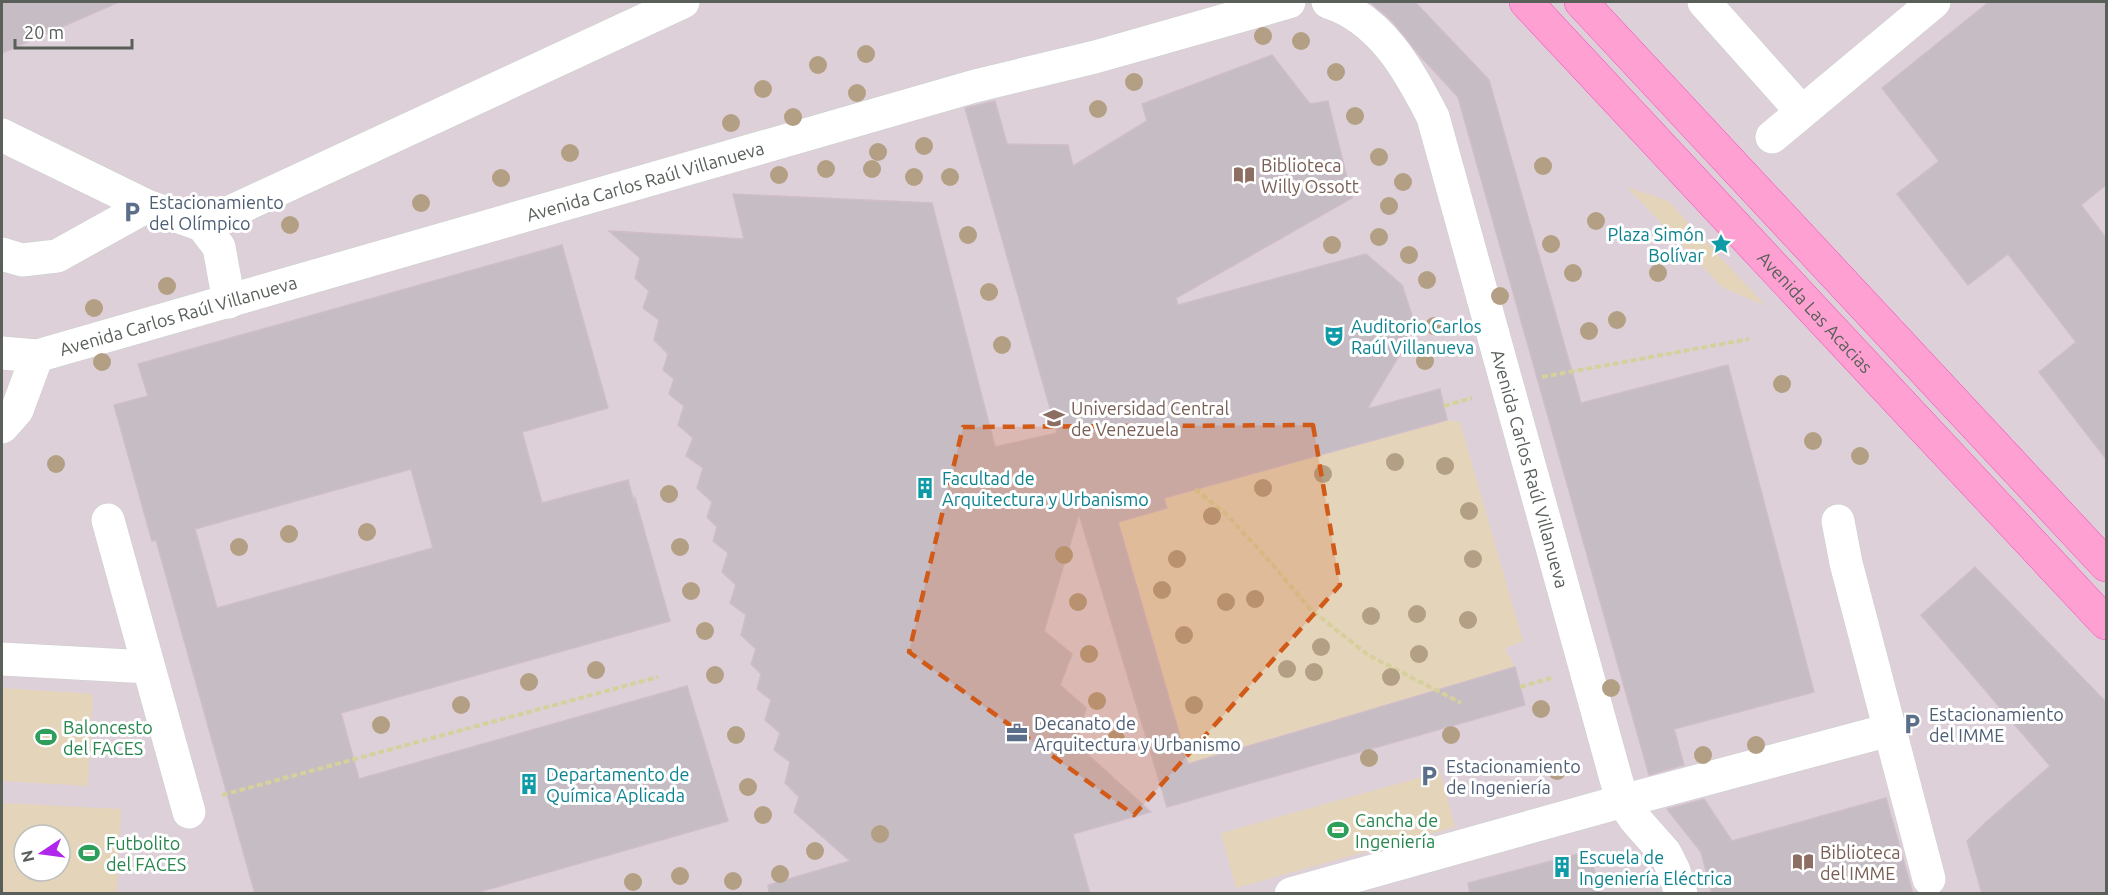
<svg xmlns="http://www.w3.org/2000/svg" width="2108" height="895" font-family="Ubuntu,sans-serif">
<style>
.education{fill:#ded0d9;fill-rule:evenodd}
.green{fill:#e4d4ba;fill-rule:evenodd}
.building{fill:#c6bcc3;stroke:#d0bdca;stroke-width:1.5;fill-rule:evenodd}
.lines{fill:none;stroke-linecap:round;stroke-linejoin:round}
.minor-casing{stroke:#c8cfca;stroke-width:34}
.major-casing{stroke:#f251bb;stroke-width:34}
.path{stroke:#d6d09d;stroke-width:4;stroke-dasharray:6 3;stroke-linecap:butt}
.minor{stroke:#fff;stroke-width:33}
.major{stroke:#ffa0d3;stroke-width:33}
.tree{fill:#b39f84}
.marked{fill:#d25a18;fill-opacity:0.2;stroke:#d25a18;stroke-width:4.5;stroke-dasharray:12 8;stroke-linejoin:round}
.labels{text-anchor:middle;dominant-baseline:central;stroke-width:6;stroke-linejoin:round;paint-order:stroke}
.education-label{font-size:18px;fill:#785e54;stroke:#fff;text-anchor:start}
.street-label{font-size:18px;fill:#586059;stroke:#fff}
.service-label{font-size:18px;fill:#4e5e75;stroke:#fff;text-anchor:start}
.culture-label{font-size:18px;fill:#0d838f;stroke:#fff;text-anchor:start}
.leisure-label{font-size:18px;fill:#27864d;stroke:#fff;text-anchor:start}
</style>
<rect width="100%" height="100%" fill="#ecdfe6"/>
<!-- education -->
<path class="education" d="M2,2h2104v891l-2104,1zM24,835h36v36h-36z"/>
<!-- green -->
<g class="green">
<path d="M1627,187l41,14 98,105 -44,-19z"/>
<path d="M1447,420l13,2 63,219 -18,7 10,19 -327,97 -70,-242 49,-14 -3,-10z"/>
<path d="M2,688l91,6 -5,92 -86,-5z"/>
<path d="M1440,772l15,55 -219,61 -15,-55z"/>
<path d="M2,803l119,6 -4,84h-115zM24,835h36v36h-36z"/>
</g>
<!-- building -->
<g class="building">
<path d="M2,2h117l-117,51z"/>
<path d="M1370,2h45l74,78 92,323 147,-38 86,327 -140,37 10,36 -35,10 -191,-678 -37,-40 -29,-36z"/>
<path d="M1989,2h117v183l-25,20 25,33v221l-67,-87 37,-30 -68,-88 -40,31 -71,-91 42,-33 -57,-73z"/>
<path d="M1272,55l38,49 18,-3 24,97 -176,100 2,7 188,-51 36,31 14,43 -49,81 73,-20 7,31 -283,78 3,10 -49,14 70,242 327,-97 10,38 -358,102 -88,-293 -35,117 28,23 -12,31 26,23 -11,35 76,69 -78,22 17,60h-321l-1,-9 82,-24 -56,-49 5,-15 -14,-14 5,-21 -16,-12 6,-17 -15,-13 6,-20 -14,-11 4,-15 -10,-10 5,-15 -15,-14 5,-20 -16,-12 6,-18 -14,-13 6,-19 -15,-12 4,-14 -10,-10 5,-15 -15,-14 6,-20 -17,-12 7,-18 -15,-13 6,-19 -15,-12 5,-15 -11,-9 5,-16 -14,-14 5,-20 -16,-12 6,-17 -14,-13 5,-20 -31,-27 135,8 -11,-45 199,9 63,244 62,-14 -92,-325 30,-7 12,43 61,1 5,21 74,-45 -5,-17z"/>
<path d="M562,245l46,163 -86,24 20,71 86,-23 6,22 1,-4 35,123 -329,92 18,66 328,-93 41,135 -256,73h-217l-99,-354 -4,1 -38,-136 34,-9 -10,-32zM411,469l22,79 -216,60 -22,-79z"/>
<path d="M1975,567l131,135v192h-124l-15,-53 18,-18 65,-57 -129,-151z"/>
<path d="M1886,798l27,96h-201l-11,-42 -34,-43 37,-10 28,42z"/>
<path d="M1589,851l12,43h-131l-2,-11z"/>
</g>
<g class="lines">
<defs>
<g id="minor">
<path id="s1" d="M1328,2c53,17 81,68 105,115l183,662 7,22 12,18 30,34 9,18 7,23"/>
<path d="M1704,2l98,110"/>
<path d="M2,135l145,71 55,19 17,22 10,55"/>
<path d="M1772,137l162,-135"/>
<path d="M202,225l481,-223"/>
<path d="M2,254l20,6 35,-4 90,-50"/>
<path id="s2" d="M2,353l35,3 938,-270 120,-29 194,-55"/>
<path d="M2,427l15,-17 20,-54"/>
<path d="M108,520l81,292"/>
<path d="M1838,521l8,42 83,316"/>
<path d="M2,659l146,8"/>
<path d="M1291,894l332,-93 266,-71"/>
</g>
<g id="major">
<path id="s3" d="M1526,2l580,621"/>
<path d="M1581,2l525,563"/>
</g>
</defs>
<!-- minor casing -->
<use href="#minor" class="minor-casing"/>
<!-- major casing -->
<use href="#major" class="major-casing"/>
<!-- path -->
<g class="path">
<path d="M1542,377l207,-38"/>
<path d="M1444,406l28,-8"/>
<path d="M1195,489l31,25 47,51 37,44 58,46 93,48"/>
<path d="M1520,687l31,-9"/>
<path d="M222,795l436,-118"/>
</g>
<!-- minor -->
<use href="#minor" class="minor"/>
<!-- major -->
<use href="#major" class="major"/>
</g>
<!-- trees -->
<g class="tree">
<circle cx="1263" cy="36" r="9"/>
<circle cx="1301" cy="41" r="9"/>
<circle cx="866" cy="54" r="9"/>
<circle cx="818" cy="65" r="9"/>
<circle cx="1336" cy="72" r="9"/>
<circle cx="1134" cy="82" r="9"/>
<circle cx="763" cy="89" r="9"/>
<circle cx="857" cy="93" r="9"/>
<circle cx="1098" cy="109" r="9"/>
<circle cx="1355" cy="116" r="9"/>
<circle cx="793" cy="117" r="9"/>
<circle cx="731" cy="123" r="9"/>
<circle cx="924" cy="146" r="9"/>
<circle cx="878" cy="152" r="9"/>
<circle cx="570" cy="153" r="9"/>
<circle cx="1379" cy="157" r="9"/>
<circle cx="1543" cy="166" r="9"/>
<circle cx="826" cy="169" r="9"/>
<circle cx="872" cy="169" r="9"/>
<circle cx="779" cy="175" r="9"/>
<circle cx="914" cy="177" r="9"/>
<circle cx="950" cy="177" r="9"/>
<circle cx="501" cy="178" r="9"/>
<circle cx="1403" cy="182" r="9"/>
<circle cx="421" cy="203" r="9"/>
<circle cx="1389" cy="206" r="9"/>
<circle cx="1596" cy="221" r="9"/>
<circle cx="290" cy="225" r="9"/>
<circle cx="968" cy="235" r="9"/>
<circle cx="1379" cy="237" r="9"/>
<circle cx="1551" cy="244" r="9"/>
<circle cx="1332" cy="245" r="9"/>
<circle cx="1409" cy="255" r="9"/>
<circle cx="1573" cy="273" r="9"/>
<circle cx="1658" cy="273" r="9"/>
<circle cx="1427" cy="280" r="9"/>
<circle cx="167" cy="286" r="9"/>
<circle cx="989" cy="292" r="9"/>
<circle cx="1500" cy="296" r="9"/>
<circle cx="94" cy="308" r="9"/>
<circle cx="1617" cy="320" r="9"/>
<circle cx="1434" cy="326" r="9"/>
<circle cx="1589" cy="331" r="9"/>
<circle cx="1002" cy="345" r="9"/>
<circle cx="1425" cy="361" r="9"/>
<circle cx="102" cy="362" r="9"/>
<circle cx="1782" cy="384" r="9"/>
<circle cx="1813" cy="441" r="9"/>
<circle cx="1860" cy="456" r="9"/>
<circle cx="1395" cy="462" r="9"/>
<circle cx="56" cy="464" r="9"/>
<circle cx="1445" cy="466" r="9"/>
<circle cx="1323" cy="474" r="9"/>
<circle cx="1263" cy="488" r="9"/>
<circle cx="669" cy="494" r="9"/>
<circle cx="1469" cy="511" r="9"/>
<circle cx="1212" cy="516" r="9"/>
<circle cx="367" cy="532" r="9"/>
<circle cx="289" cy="534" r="9"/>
<circle cx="239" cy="547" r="9"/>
<circle cx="680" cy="547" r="9"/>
<circle cx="1064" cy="555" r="9"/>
<circle cx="1177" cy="559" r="9"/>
<circle cx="1473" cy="559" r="9"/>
<circle cx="1162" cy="590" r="9"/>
<circle cx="691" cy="591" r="9"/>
<circle cx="1255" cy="599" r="9"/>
<circle cx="1078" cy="602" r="9"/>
<circle cx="1226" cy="602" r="9"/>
<circle cx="1417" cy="614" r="9"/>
<circle cx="1371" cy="616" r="9"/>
<circle cx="1468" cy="620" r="9"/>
<circle cx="705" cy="631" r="9"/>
<circle cx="1184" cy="635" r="9"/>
<circle cx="1321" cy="647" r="9"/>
<circle cx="1089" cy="654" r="9"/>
<circle cx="1419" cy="654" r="9"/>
<circle cx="1287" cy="669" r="9"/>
<circle cx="596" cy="670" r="9"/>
<circle cx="1314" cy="672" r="9"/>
<circle cx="715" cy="675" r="9"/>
<circle cx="1391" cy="677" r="9"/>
<circle cx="529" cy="682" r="9"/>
<circle cx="1611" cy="688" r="9"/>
<circle cx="1097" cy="701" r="9"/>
<circle cx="461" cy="705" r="9"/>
<circle cx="1194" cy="705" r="9"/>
<circle cx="1541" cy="709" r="9"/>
<circle cx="381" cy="725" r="9"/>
<circle cx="736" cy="735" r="9"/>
<circle cx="1451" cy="735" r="9"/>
<circle cx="1116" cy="739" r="9"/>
<circle cx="1756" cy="745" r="9"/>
<circle cx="1703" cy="755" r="9"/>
<circle cx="1369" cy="758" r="9"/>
<circle cx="1557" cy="771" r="9"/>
<circle cx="748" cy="787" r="9"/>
<circle cx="763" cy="815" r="9"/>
<circle cx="880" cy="834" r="9"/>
<circle cx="815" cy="851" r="9"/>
<circle cx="780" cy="874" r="9"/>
<circle cx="680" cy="876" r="9"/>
<circle cx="733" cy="881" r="9"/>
<circle cx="633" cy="882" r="9"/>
</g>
<!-- marked area -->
<path class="marked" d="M1313,425l27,160 -206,230 -225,-163 54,-225z"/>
<!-- icons -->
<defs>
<symbol id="library-bare" viewBox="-9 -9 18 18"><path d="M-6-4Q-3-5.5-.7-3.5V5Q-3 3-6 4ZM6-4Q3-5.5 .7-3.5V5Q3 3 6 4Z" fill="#8d6e63" stroke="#fff" stroke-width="2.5" paint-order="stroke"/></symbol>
<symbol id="parking-bare" viewBox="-9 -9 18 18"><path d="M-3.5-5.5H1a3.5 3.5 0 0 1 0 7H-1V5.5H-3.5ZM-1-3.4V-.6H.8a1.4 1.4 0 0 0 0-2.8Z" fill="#5c6f8a" stroke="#fff" stroke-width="2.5" paint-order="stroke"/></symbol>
<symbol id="sight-bare" viewBox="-9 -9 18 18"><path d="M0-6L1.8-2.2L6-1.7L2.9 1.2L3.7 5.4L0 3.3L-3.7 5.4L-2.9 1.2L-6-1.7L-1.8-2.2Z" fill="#0f9aa8" stroke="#fff" stroke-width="2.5" paint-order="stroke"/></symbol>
<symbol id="theatre-bare" viewBox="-9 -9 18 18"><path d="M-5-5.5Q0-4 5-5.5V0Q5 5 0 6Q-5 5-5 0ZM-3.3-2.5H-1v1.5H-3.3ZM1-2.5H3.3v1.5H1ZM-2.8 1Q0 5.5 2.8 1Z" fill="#0f9aa8" stroke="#fff" stroke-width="2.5" paint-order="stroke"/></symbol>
<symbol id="university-bare" viewBox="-9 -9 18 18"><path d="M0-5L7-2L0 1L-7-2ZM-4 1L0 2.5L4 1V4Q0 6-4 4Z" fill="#8d6e63" stroke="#fff" stroke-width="2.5" paint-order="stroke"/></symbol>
<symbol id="building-bare" viewBox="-9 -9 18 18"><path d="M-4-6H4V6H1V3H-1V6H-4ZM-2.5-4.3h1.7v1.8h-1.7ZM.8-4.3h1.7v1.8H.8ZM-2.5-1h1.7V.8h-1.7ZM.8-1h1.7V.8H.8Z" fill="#0f9aa8" stroke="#fff" stroke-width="2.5" paint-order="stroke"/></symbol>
<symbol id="office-bare" viewBox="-9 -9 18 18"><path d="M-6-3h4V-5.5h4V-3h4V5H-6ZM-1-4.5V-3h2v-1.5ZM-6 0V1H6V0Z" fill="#5c6f8a" stroke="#fff" stroke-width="2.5" paint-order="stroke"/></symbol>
<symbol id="stadium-bare" viewBox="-9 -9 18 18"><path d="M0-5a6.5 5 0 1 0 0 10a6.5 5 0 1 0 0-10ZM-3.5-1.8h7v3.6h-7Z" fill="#2e9e5b" stroke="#fff" stroke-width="2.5" paint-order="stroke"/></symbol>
</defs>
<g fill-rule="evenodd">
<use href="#library-bare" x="1229" y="160" width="30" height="30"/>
<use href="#parking-bare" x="117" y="197" width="30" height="30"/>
<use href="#sight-bare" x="1706" y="229" width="30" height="30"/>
<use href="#theatre-bare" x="1319" y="321" width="30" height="30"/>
<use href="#university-bare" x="1039" y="403" width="30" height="30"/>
<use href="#building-bare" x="910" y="473" width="30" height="30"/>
<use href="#parking-bare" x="1897" y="709" width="30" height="30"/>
<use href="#office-bare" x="1002" y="718" width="30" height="30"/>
<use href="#stadium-bare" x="31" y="722" width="30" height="30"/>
<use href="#parking-bare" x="1414" y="761" width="30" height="30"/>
<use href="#building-bare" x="514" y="769" width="30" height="30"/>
<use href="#stadium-bare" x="1323" y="815" width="30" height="30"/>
<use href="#stadium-bare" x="74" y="838" width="30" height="30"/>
<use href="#library-bare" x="1788" y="847" width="30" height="30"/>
<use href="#building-bare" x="1547" y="852" width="30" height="30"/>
</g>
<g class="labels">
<!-- education labels -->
<g class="education-label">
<text x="1261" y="165">Biblioteca<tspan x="1261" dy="21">Willy Ossott</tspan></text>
<text x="1071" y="408">Universidad Central<tspan x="1071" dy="21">de Venezuela</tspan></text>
<text x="1820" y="852">Biblioteca<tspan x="1820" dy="21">del IMME</tspan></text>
</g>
<!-- street labels -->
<g class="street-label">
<text stroke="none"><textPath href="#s2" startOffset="668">Avenida Carlos Raúl Villanueva</textPath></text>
<text stroke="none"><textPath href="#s3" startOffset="424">Avenida Las Acacias</textPath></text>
<text stroke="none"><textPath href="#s2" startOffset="182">Avenida Carlos Raúl Villanueva</textPath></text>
<text stroke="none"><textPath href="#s1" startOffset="525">Avenida Carlos Raúl Villanueva</textPath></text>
</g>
<!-- service labels -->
<g class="service-label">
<text x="149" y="202">Estacionamiento<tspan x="149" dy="21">del Olímpico</tspan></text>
<text x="1929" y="714">Estacionamiento<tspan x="1929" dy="21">del IMME</tspan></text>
<text x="1034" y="723">Decanato de<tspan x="1034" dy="21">Arquitectura y Urbanismo</tspan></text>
<text x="1446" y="766">Estacionamiento<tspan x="1446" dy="21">de Ingeniería</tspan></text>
</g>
<!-- culture labels -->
<g class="culture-label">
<text x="1704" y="234" text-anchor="end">Plaza Simón<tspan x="1704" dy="21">Bolívar</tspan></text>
<text x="1351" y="326">Auditorio Carlos<tspan x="1351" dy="21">Raúl Villanueva</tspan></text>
<text x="942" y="478">Facultad de<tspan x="942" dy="21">Arquitectura y Urbanismo</tspan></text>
<text x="546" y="774">Departamento de<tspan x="546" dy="21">Química Aplicada</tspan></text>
<text x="1579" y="857">Escuela de<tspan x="1579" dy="21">Ingeniería Eléctrica</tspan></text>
</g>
<!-- leisure labels -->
<g class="leisure-label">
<text x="63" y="727">Baloncesto<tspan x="63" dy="21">del FACES</tspan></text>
<text x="1355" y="820">Cancha de<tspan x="1355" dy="21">Ingeniería</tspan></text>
<text x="106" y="843">Futbolito<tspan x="106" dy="21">del FACES</tspan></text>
</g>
</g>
<!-- border -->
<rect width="2108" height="895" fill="none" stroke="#586059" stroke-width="6"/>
<!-- north arrow -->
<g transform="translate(42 853) rotate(257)"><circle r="28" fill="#ffffff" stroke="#bcbfbd" stroke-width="1.5"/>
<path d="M0-4.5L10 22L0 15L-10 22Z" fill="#b026ea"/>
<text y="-9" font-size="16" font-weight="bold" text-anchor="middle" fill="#586059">N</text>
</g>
<!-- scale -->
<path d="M15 39v9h117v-9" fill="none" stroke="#586059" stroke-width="3"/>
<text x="24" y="39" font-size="18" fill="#586059" stroke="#ffffff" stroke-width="4.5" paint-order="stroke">20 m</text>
</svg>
